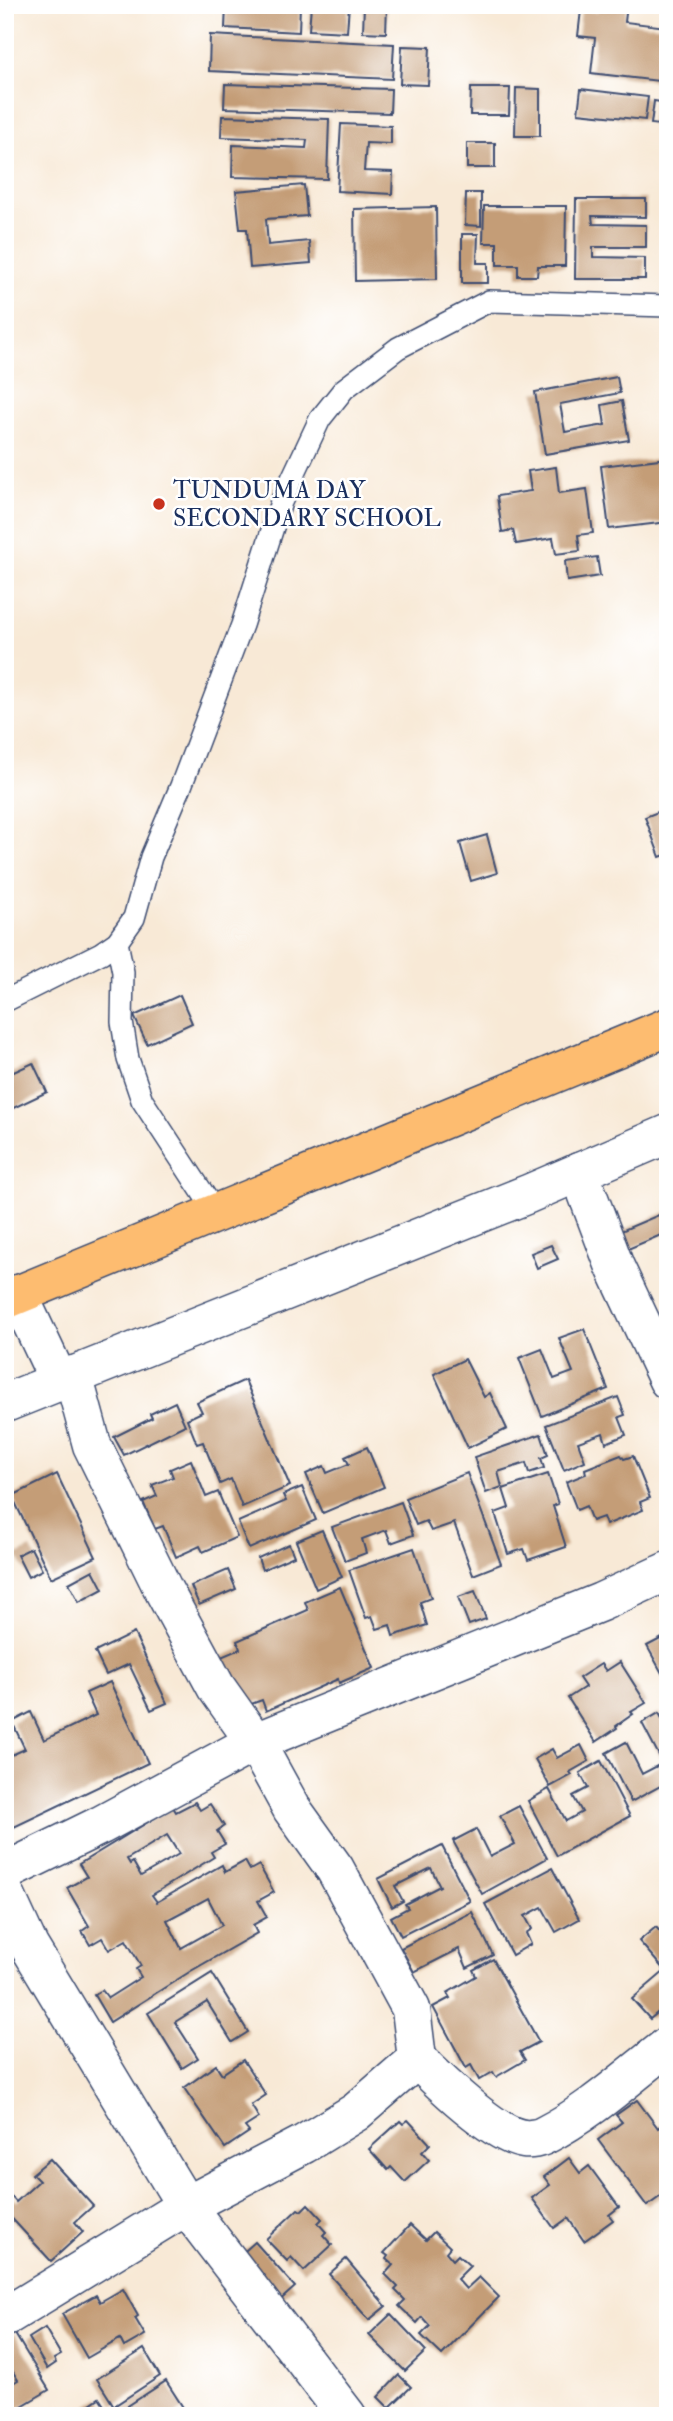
<svg xmlns="http://www.w3.org/2000/svg" width="673" height="2421" font-family="'IM FELL Double Pica',serif">
<style>
.building{fill:#c49d77;fill-rule:evenodd}
.lines{fill:none;stroke-linecap:round;stroke-linejoin:round}
.service-casing{stroke:#3c4b70;stroke-width:24}
.minor-casing{stroke:#3c4b70;stroke-width:41}
.trunk-casing{stroke:#3c4b70;stroke-width:41}
.service{stroke:#fff;stroke-width:21}
.minor{stroke:#fff;stroke-width:38}
.trunk{stroke:#fdbc6f;stroke-width:38}
.poi-dot{fill:#c8321e;stroke:#fff;stroke-width:2.5}
.labels{text-anchor:middle;dominant-baseline:central;stroke-width:5;stroke-linejoin:round;paint-order:stroke}
.poi-label{font-size:24px;fill:#1b2f5e;stroke:#fff;text-anchor:start}
</style>
<rect width="100%" height="100%" fill="#fff"/>
<filter id="ink" filterUnits="userSpaceOnUse"><feTurbulence type="fractalNoise" baseFrequency=".0143" numOctaves="2"/><feDisplacementMap in="SourceGraphic" scale="14" xChannelSelector="R" yChannelSelector="G"/><feConvolveMatrix kernelMatrix="1 2 1 2 8 2 1 2 1" color-interpolation-filters="sRGB"/></filter>
<filter id="wash" filterUnits="userSpaceOnUse"><feTurbulence type="fractalNoise" baseFrequency=".00686" numOctaves="4" result="noise"/><feDisplacementMap in="SourceGraphic" scale="28" xChannelSelector="R" yChannelSelector="G"/><feGaussianBlur stdDeviation="1.57" result="paint"/><feColorMatrix in="noise" values="0 0 0 0 0 0 0 0 0 0 0 0 0 0 0 0 0 1.4 0 .05"/><feComposite in="paint" operator="in"/></filter>
<g filter="url(#wash)">
<rect width="100%" height="100%" fill="#f8e9d6"/>
<g id="blocks">
<!-- building -->
<g class="building">
<path d="M279,5h21l-1,27 -74,-4 1,-22 52,2z"/>
<path d="M311,5h38l-2,27 -38,-2z"/>
<path d="M364,5h23l-1,28 -23,-1z"/>
<path d="M598,5h29l-2,17 42,5 -4,31h5l-1,24 -76,-9 4,-35 -17,-2 3,-26 16,2z"/>
<path d="M210,35l184,9 -2,35 -183,-8z"/>
<path d="M402,46l28,1 -2,38 -28,-1z"/>
<path d="M225,84l166,5 -1,24 -166,-5z"/>
<path d="M471,88h39l-1,27h-39z"/>
<path d="M516,88l24,1v47h-25z"/>
<path d="M581,89l67,8 -3,23 -67,-7z"/>
<path d="M654,101l14,2v23l-17,-2z"/>
<path d="M222,116l107,3 -2,60 -95,-2 1,-32 73,3 1,-8 -86,-3z"/>
<path d="M341,124l50,2v18l-25,-1 -2,28 29,1 -1,22 -55,-3z"/>
<rect x="467" y="143" width="28" height="25"/>
<path d="M304,185l3,31 -41,3 2,26 41,-4 2,22 -61,5 -3,-39h-7l-4,-38z"/>
<path d="M466,193h15v33l-16,-1z"/>
<path d="M576,199h70v18l-54,-1 1,8 53,1v22h-53v10l52,1v21h-70z"/>
<path d="M484,206h82l-1,60h-27l-1,10h-19v-11h-21v-22h-14z"/>
<path d="M436,207l1,72 -82,2 -1,-72z"/>
<path d="M462,234h16l-1,29h11v20h-26z"/>
<path d="M617,377l3,16 -60,11 5,28 40,-7 -3,-20 20,-4 7,39 -84,14 -10,-62z"/>
<path d="M668,458v64l-59,7 -8,-63z"/>
<path d="M556,467l3,26 28,-4 6,44 -15,2 2,16 -24,3 -3,-16 -37,6 -3,-14 -11,2 -5,-36 34,-5 -3,-20z"/>
<path d="M597,557l3,19 -33,5 -2,-20z"/>
<path d="M668,808v46l-8,3 -15,-40z"/>
<path d="M487,835l10,38 -26,8 -11,-38z"/>
<path d="M180,995l12,28 -45,21 -13,-28z"/>
<path d="M33,1063l14,29 -42,20v-36z"/>
<path d="M668,1211v21l-47,20 -7,-18z"/>
<path d="M551,1245l7,14 -21,9 -6,-15z"/>
<path d="M584,1329l24,60 -66,27 -23,-58 23,-9 12,30 19,-7 -14,-34z"/>
<path d="M465,1359l19,38 6,-4 17,36 -39,19 -34,-74z"/>
<path d="M245,1380l45,106 -48,21 -11,-28 -11,5 -17,-42 -6,2 -10,-25 15,-7 -5,-10z"/>
<path d="M618,1397l7,18 -6,2 7,18 -20,8 -3,-10 -25,9 7,19 -21,9 -18,-45z"/>
<path d="M175,1402l10,23 -61,30 -10,-18 38,-19 -2,-4z"/>
<path d="M541,1434l7,21 -7,3 3,10 -15,5 -3,-10 -28,9 4,15 -16,6 -12,-36z"/>
<path d="M367,1447l17,40 -61,26 -17,-39 18,-8 3,7 22,-9 -4,-7z"/>
<path d="M621,1455l3,4 9,-3 17,42 -10,4 3,8 -37,15 -3,-8 -11,4 -6,-15 -9,4 -11,-28 20,-8 -1,-5z"/>
<path d="M191,1460l15,37 12,-5 19,45 -34,15 -3,-6 -24,11 -13,-31 -8,3 -12,-27 14,-6 -5,-11 21,-8 -3,-8z"/>
<path d="M467,1473l34,91 -28,11 -19,-52 -23,8 -5,-10 -10,4 -11,-27z"/>
<path d="M57,1474l39,83 -45,21 -39,-82z"/>
<path d="M548,1474l10,30 -5,2 13,41 -38,13 -4,-11 -16,5 -13,-41 14,-5 -6,-19z"/>
<path d="M302,1487l14,33 -67,29 -11,-27 48,-21 -3,-6z"/>
<path d="M401,1502l12,33 -22,8 -5,-13 -24,9 4,14 -21,8 -13,-34z"/>
<path d="M322,1530l20,47 -26,12 -20,-48z"/>
<path d="M289,1544l5,12 -32,14 -4,-12z"/>
<path d="M31,1548l11,22 -14,7 -11,-22z"/>
<path d="M414,1548l17,50 -11,4 7,23 -34,11 -3,-11 -13,4 -5,-13 -6,2 -17,-48z"/>
<path d="M93,1570l10,19 -24,13 -10,-19z"/>
<path d="M228,1570l8,19 -37,16 -8,-19z"/>
<path d="M340,1587l34,81 -35,15 -1,-4 -72,32 -4,-11 -19,7 -22,-50 19,-8 -3,-8 71,-31 -3,-8z"/>
<path d="M475,1591l11,28 -17,6 -11,-28z"/>
<path d="M134,1633l33,70 -16,7 -22,-46 -23,11 -11,-23z"/>
<path d="M668,1635v49l-21,-38z"/>
<path d="M620,1662l26,41 -15,9 2,2 -17,12 1,2 -21,14 -28,-44 17,-11 -6,-9 22,-14 5,7z"/>
<path d="M110,1682l38,81 -134,64 -9,-19v-50l20,-9 -13,-27 19,-10 13,28 52,-25 -10,-22z"/>
<path d="M659,1713l9,16v53l-37,20 -25,-49 20,-11 16,32 21,-11 -21,-40z"/>
<path d="M581,1745l8,16 -19,11 2,3 -22,12 -15,-28 17,-10 5,9z"/>
<path d="M601,1761l29,55 -73,40 -29,-55 21,-12 17,32 16,-9 -9,-16 15,-8 -8,-15z"/>
<path d="M195,1802l5,8 10,-6 14,22 -7,5 8,13 -14,8 3,5 -62,38 5,7 65,-37 3,7 20,-11 5,9 9,-5 15,27 -16,9 9,16 -14,8 4,8 -66,38 -81,51 -16,-27 8,-5 6,8 33,-21 -5,-8 5,-3 -15,-26 -17,10 -7,-12 -12,7 -8,-14 7,-5 -22,-38 20,-11 -8,-13 94,-57 3,5zM167,1835l12,19 -38,22 -8,-14 -3,2 -3,-5zM208,1898l14,27 -41,23 -14,-28z"/>
<path d="M519,1806l28,52 -65,36 -29,-53 23,-12 14,28 25,-13 -15,-28z"/>
<path d="M442,1846l28,55 -69,35 -10,-19 17,-9 -3,-4 35,-18 -9,-18 -36,18 8,15 -11,6 -14,-28z"/>
<path d="M552,1868l27,51 -23,13 -14,-25 -17,9 7,13 -6,4 5,11 -19,11 -27,-51z"/>
<path d="M472,1912l21,43 -26,13 -8,-19 -45,23 -13,-24z"/>
<path d="M656,1927l12,14v63l-18,15 -18,-20 33,-28 -26,-30z"/>
<path d="M493,1959l46,83 -19,10 5,8 -29,17 -3,-5 -14,8 -8,-15 -5,3 -33,-61 17,-9 -3,-5 29,-17 -3,-6z"/>
<path d="M212,1973l36,59 -16,10 -25,-40 -32,20 23,36 -16,10 -34,-55z"/>
<path d="M243,2060l23,35 -15,10 8,13 -14,9 4,5 -24,16 -41,-60 32,-23 6,9z"/>
<path d="M637,2100l21,28 6,-5 4,5v63l-21,15 -49,-66 24,-18 -6,-7z"/>
<path d="M408,2120l22,24 -8,8 7,8 -24,22 -14,-15 -3,3 -19,-21 31,-28 3,3z"/>
<path d="M569,2158l11,15 9,-7 30,41 -10,8 4,5 -29,21 -16,-23 -14,10 -22,-30 18,-13 -6,-8z"/>
<path d="M50,2159l43,47 -18,16 8,10 -32,29 -46,-50v-11l5,-5 6,7 23,-21 -7,-7z"/>
<path d="M308,2204l14,15 -4,4 8,9 -3,3 9,10 -28,26 -13,-14 -4,4 -21,-22 32,-30 3,2z"/>
<path d="M410,2225l16,15 8,-8 16,15 -4,5 7,8 5,-5 12,11 -13,13 9,10 13,-12 20,20 -57,58 -21,-20 9,-9 -8,-9 -5,6 -18,-17 6,-6 -10,-10 3,-3 -13,-13 8,-9 -7,-6 2,-3 -4,-3z"/>
<path d="M255,2242l40,45 -18,16 -40,-45z"/>
<path d="M346,2259l40,47 -17,14 -40,-46z"/>
<path d="M123,2289l15,27 -3,2 10,17 -21,12 -4,-8 -33,19 -25,-44 34,-19 4,7z"/>
<path d="M391,2314l35,37 -21,20 -36,-36z"/>
<path d="M45,2328l16,27 -7,4 2,4 -9,6 -18,-31z"/>
<path d="M15,2334l34,56 -44,26v-28l13,-8 -10,-16 -3,2v-26z"/>
<path d="M144,2349l16,27 -46,30 -17,-27z"/>
<path d="M399,2375l12,12 -22,21 -11,-11z"/>
<path d="M166,2381l18,28 -10,7h-55l-2,-3z"/>
<path d="M99,2398l12,18h-32l-2,-3z"/>
</g>
</g>
</g>
<g filter="url(#ink)">
<use href="#blocks" fill-opacity="0" stroke="#3c4b70" stroke-width="2"/>
<g class="lines">
<defs>
<g id="service">
<path d="M117,942l6,30 -1,50 6,37 14,41 74,113"/>
<path d="M5,1001l96,-48 16,-11 17,-24 17,-61 30,-71 61,-161 39,-123 39,-83 24,-30 54,-41 91,-47 179,5"/>
</g>
<g id="minor">
<path d="M579,1172l36,95 53,113"/>
<path d="M18,1294l41,87"/>
<path d="M5,1403l523,-209 140,-60"/>
<path d="M5,1872l96,-47 154,-83 346,-140 67,-31"/>
<path d="M5,1894l24,52 157,260 161,210"/>
<path d="M417,2059c21,21 78,77 107,80 6,1 16,-1 21,-4 44,-22 84,-59 123,-89"/>
<path d="M5,2317l181,-111 118,-62 52,-32 61,-53 -6,-50 -76,-140 -43,-60 -37,-67 -39,-55 -52,-96 -72,-146 -19,-70"/>
</g>
<path id="trunk" d="M5,1300l663,-273"/>
</defs>
<!-- service casing -->
<use href="#service" class="service-casing"/>
<!-- minor casing -->
<use href="#minor" class="minor-casing"/>
<!-- trunk casing -->
<use href="#trunk" class="trunk-casing"/>
<!-- service -->
<use href="#service" class="service"/>
<!-- minor -->
<use href="#minor" class="minor"/>
<!-- trunk -->
<use href="#trunk" class="trunk"/>
</g>
</g>
<!-- markers -->
<circle class="poi-dot" cx="159" cy="504" r="7"/>
<g class="labels">
<!-- poi labels -->
<g class="poi-label">
<text x="173" y="490">TUNDUMA DAY<tspan x="173" dy="28">SECONDARY SCHOOL</tspan></text>
</g>
</g>
<!-- margin -->
<rect width="673" height="2421" fill="none" stroke="#fff" stroke-width="28"/>
</svg>
